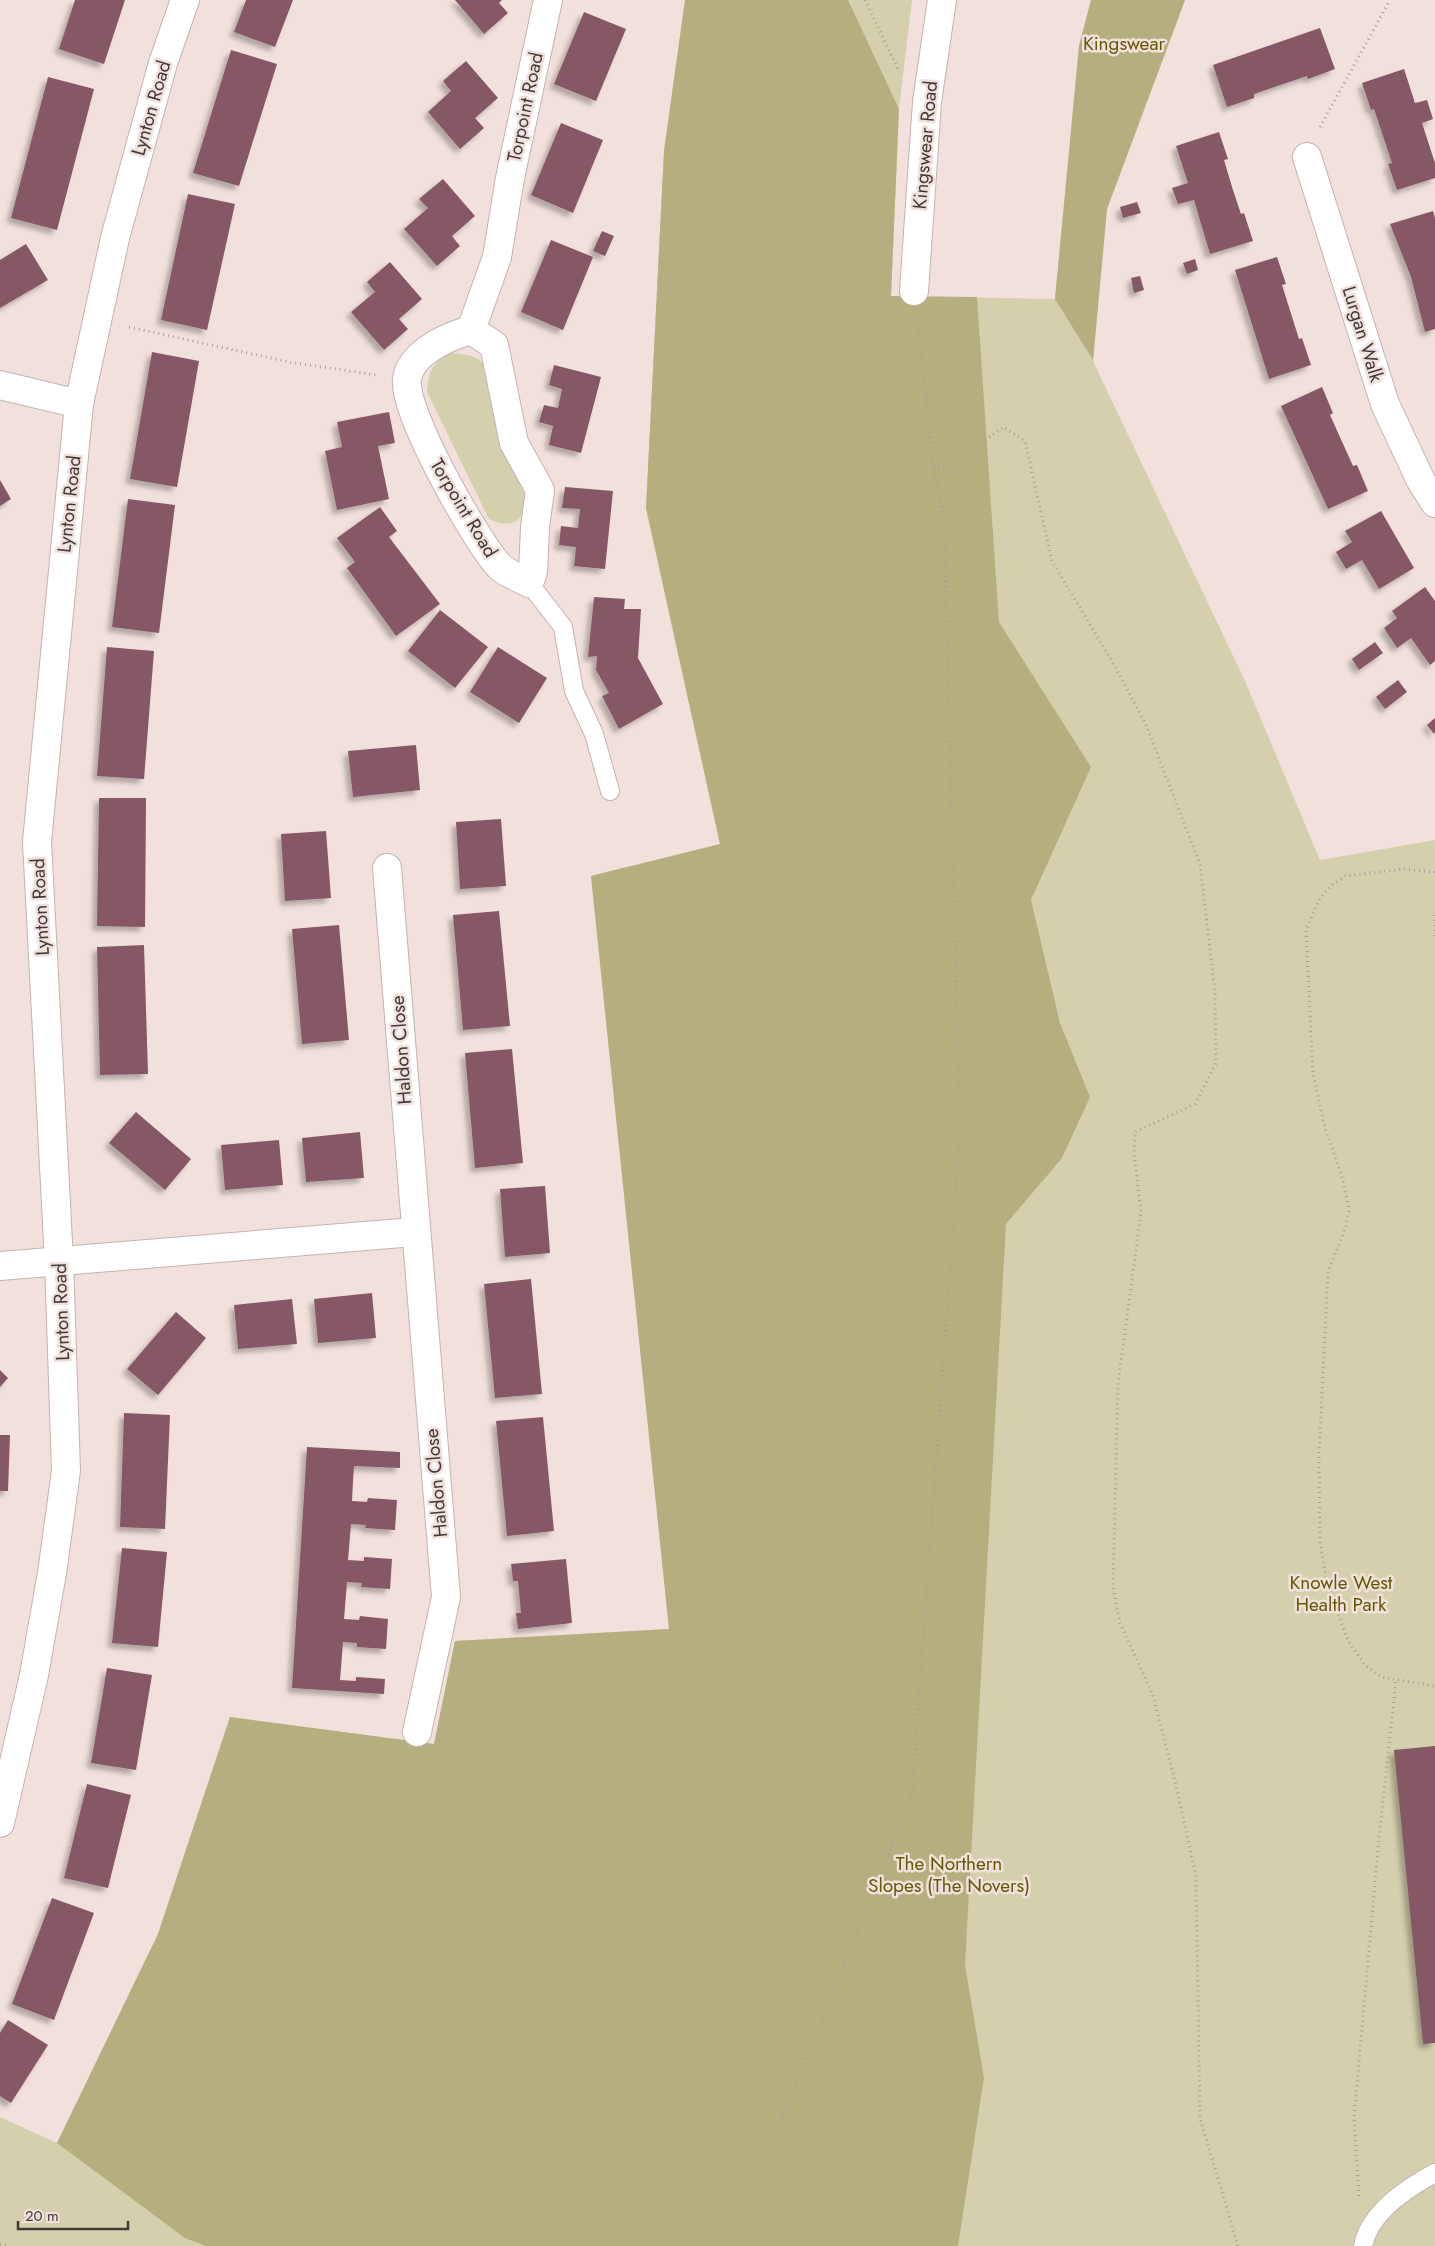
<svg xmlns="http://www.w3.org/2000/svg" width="1435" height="2246" font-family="Jost,sans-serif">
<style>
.green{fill:#d4d0ae}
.forest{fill:#b5af80}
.building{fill:#865866;filter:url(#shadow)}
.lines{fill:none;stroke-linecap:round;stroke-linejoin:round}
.lane-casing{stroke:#c4b3af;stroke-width:20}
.street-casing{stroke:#c4b3af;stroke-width:30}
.path{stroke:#ab9e9a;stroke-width:3;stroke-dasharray:1 4;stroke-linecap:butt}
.lane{stroke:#fff;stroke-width:18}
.street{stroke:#fff;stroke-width:28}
.labels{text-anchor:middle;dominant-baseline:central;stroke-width:5;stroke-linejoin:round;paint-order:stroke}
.park-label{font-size:19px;fill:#635904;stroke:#f2e0dc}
.street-label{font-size:19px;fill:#413a38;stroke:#f2e0dc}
</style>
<defs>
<filter id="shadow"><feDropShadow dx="-4.5" dy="4.5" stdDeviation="2.5" flood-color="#0004"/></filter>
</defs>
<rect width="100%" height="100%" fill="#f2e0dc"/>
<!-- green -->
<g class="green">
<path d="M685,0h227l-13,109 -8,187 164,3 24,-253 12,-46h94l-78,209 -14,152 152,320 75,179 115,-20v1406h-1435v-129l57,26 101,-209 72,-217 204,27 21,-103 214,-12 -78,-753 129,-32 -74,-336 18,-357z"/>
<path d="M448,353c15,1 28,1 38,13 6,7 11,59 13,71 4,25 23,43 28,67 -7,21 -19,24 -38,15l-62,-127c2,-21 4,-27 21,-39z"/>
</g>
<!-- forest -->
<g class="forest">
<path d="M685,0h163l51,109 -8,187 86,1 22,325 92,145 -60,133 29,123 30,74 -28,61 -56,66 -41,741 19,113 -26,168h-752l-21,-8 -128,-95 101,-209 72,-217 204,27 21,-103 214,-12 -78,-753 129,-32 -74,-336 18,-357z"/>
<path d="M1091,0h94l-78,209 -14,151 -38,-61 24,-253z"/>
</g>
<!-- building -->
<g class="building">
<path d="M75,0h50l-21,64 -45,-15z"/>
<path d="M246,0h47l-18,47 -41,-15z"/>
<path d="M455,0h47l-3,3 9,10 -24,21z"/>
<path d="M584,12l42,17 -30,72 -42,-17z"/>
<path d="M1320,28l15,41 -27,10 -1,-3 -27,9 -26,9v4l-27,9 -14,-42z"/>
<path d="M231,50l46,14 -38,122 -46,-13z"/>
<path d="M466,61l32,37 -23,20 9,10 -24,21 -32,-37 23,-21 -8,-10z"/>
<path d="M1404,69l11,34 12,-3 6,19 -11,4 13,40v15l-38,12 -9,-26 4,-1 -18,-54 -3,1 -9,-27z"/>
<path d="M48,77l46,12 -37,141 -46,-12z"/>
<path d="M561,123l42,17 -30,73 -42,-18z"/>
<path d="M1219,132l9,27 -4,1 8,27 9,27 3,-1 9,28 -43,13 -16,-54 -16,4 -6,-16 16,-5 -12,-37z"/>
<path d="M443,179l32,37 -23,20 8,10 -23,20 -33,-37 24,-21 -9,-9z"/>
<path d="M188,194l47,10 -28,126 -46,-10z"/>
<path d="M1137,202l4,11 -18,5 -3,-11z"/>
<path d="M1433,211l2,7v111l-10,3 -14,-55 -21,-53z"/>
<path d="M602,231l12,5 -9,20 -12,-5z"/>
<path d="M551,240l42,17 -30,73 -42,-18z"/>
<path d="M26,244l22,36 -48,28v-48z"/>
<path d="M1277,257l9,27 -4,1 17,54 3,-1 9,27 -42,14 -34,-109z"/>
<path d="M1195,259l3,11 -11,4 -4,-11z"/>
<path d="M390,262l32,37 -23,20 9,10 -24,21 -33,-38 24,-20 -8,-10z"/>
<path d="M1140,276l4,14 -10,3 -3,-15z"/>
<path d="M152,352l47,9 -22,126 -47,-8z"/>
<path d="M554,365l47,12 -20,76 -32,-8 4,-19 -14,-4 5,-17 14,3 4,-19 -13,-4z"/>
<path d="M1322,387l11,26 -3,2 23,51 4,-1 11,26 -40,18 -47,-103z"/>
<path d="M389,412l6,31 -17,3 11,53 -52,11 -12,-59 17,-4 -5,-25z"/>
<path d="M0,480l11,19 -11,7z"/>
<path d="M565,487l48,4 -8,78 -31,-3 2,-19 -17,-2 2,-19 17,2 2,-19 -18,-1z"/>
<path d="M128,499l47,6 -16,128 -47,-6z"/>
<path d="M380,507l17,24 -8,6 51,67 -44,32 -49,-68 8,-6 -18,-24z"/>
<path d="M1381,511l33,57 -35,21 -17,-29 -16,9 -10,-17 16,-10 -7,-11z"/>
<path d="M1425,587l10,14v60l-5,4 -19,-27 -14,10 -13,-20 13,-10 -5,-7z"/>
<path d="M594,597l31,2 -1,10h17l-3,49 25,46 -44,25 -17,-33 7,-3 -13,-23 1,-14 -9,1z"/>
<path d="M440,610l48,37 -33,41 -47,-37z"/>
<path d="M1375,642l8,11 -24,17 -7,-11z"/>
<path d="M107,647l47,4 -10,128 -47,-3z"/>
<path d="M498,647l49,31 -28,45 -49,-31z"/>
<path d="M1398,680l9,12 -22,17 -9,-12z"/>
<path d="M1435,718v14l-1,2 -7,-9z"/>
<path d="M416,745l4,45 -67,7 -5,-46z"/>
<path d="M99,798h47l-1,129 -48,-1z"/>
<path d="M501,819l5,67 -46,3 -4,-67z"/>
<path d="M326,831l5,67 -46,3 -4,-67z"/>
<path d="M499,911l11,115 -47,4 -10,-115z"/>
<path d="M339,925l10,115 -47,4 -10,-115z"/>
<path d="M144,945l4,129 -48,1 -3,-128z"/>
<path d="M512,1049l11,114 -48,5 -10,-115z"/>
<path d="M136,1112l55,47 -26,31 -56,-47z"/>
<path d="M360,1132l4,46 -58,4 -4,-44z"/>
<path d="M279,1140l4,45 -58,5 -4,-45z"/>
<path d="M545,1186l5,67 -45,4 -5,-68z"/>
<path d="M531,1279l11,115 -47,4 -11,-114z"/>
<path d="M372,1293l4,45 -58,5 -4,-44z"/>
<path d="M292,1299l5,45 -59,5 -4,-44z"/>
<path d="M176,1312l30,26 -48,57 -31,-26z"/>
<path d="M0,1370l8,8 -8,9z"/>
<path d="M124,1413l46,2 -5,114 -45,-2z"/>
<path d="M543,1417l11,114 -47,5 -11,-115z"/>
<path d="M0,1435h10l-2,56h-8z"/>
<path d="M307,1447l93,5v16l-46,-2 -1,15 -1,20 15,1 1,-4 29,2 -2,30 -30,-2 1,-3 -15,-1 -3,36 16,1v-4l28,2 -2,30 -29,-2 1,-4 -15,-1 -3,37 15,1 1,-4 28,3 -2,30 -29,-2v-4l-14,-1 -3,38 16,1v-4l29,2 -1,15 -92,-6z"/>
<path d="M122,1548l45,4 -9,95 -46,-4z"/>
<path d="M566,1559l6,64 -54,6 -2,-16h5l-3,-32h-5l-2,-17z"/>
<path d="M107,1668l45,7 -16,95 -45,-7z"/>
<path d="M1435,1746v297l-12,1 -29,-294z"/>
<path d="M87,1784l44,11 -23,93 -44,-10z"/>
<path d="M52,1898l42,15 -40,107 -42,-16z"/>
<path d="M8,2020l40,25 -37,58 -11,-7v-63z"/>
</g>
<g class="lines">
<defs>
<g id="lane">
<path d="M529,583l34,44 11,64 20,43 16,57"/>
<path d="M1363,2246c6,-33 44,-58 72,-73"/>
</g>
<g id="street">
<path d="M1307,157l78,247 36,77 14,22"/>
<path d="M914,291l13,-189 15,-102"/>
<path d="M471,330l23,15 20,98 26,47 -5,37 -2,45 -4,11c-9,-5 -22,-9 -30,-17 -23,-25 -97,-155 -92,-187 4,-27 42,-43 64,-49z"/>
<path d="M471,330l26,-73 13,-79 38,-178"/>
<path d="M0,385l79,19"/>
<path d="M387,868l59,729 -29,135"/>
<path d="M0,1266l414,-34"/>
<path d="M0,1823l34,-148 18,-102 14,-102 -7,-210 -22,-419 42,-438 36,-166 48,-175 22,-63"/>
</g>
</defs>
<!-- lane casing -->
<use href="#lane" class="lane-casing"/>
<!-- street casing -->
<use href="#street" class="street-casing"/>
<!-- path -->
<g class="path">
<path d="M865,0l33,69"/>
<path d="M1320,127l70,-127"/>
<path d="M129,327l160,35 87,13"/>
<path d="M933,465l25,4 20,-23 25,-19 22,14 27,120 64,107 30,57 54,139 15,128 1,71 -21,41 -60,28 -1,22 7,59 -23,170 -5,203 7,37 33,72 22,86 21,95 4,242 38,128"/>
<path d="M1435,872l-31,-3 -59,7 -14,10 -11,12 -14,32 7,144 12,54 18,52 6,31 -3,15 -18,46 -9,183 1,86 6,38 22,62 17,24 16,12 54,9"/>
<path d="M1435,915v21"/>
<path d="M1359,2196l-5,-78 25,-280 17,-158"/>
<path d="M0,2244l10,2"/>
<path d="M685,2246l87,-103 140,-348 48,-664 -16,-613 -11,-53 -15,-143"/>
</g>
<!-- lane -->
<use href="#lane" class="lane"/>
<!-- street -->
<use href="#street" class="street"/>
</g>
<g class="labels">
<!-- park labels -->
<g class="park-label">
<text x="1124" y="43">Kingswear</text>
<text x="1341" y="1582">Knowle West<tspan x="1341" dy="22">Health Park</tspan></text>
<text x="949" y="1863">The Northern<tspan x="949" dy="22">Slopes (The Novers)</tspan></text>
</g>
<!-- street labels -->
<g class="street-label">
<text transform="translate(525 107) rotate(-78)">Torpoint Road</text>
<text transform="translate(151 108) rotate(-74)">Lynton Road</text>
<text transform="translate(925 145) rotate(-85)">Kingswear Road</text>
<text transform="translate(1363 334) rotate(73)">Lurgan Walk</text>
<text transform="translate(69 504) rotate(-84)">Lynton Road</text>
<text transform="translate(464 508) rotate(59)">Torpoint Road</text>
<text transform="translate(40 907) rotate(-93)">Lynton Road</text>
<text transform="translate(401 1050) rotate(-94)">Haldon Close</text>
<text transform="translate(61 1312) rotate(-92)">Lynton Road</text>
<text transform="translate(436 1483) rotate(-95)">Haldon Close</text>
</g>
</g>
<!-- scale -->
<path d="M18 2221v8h110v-8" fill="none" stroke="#413a38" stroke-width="2.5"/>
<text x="25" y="2221" font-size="15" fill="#413a38" stroke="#f2e0dc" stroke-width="4" paint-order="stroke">20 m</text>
</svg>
